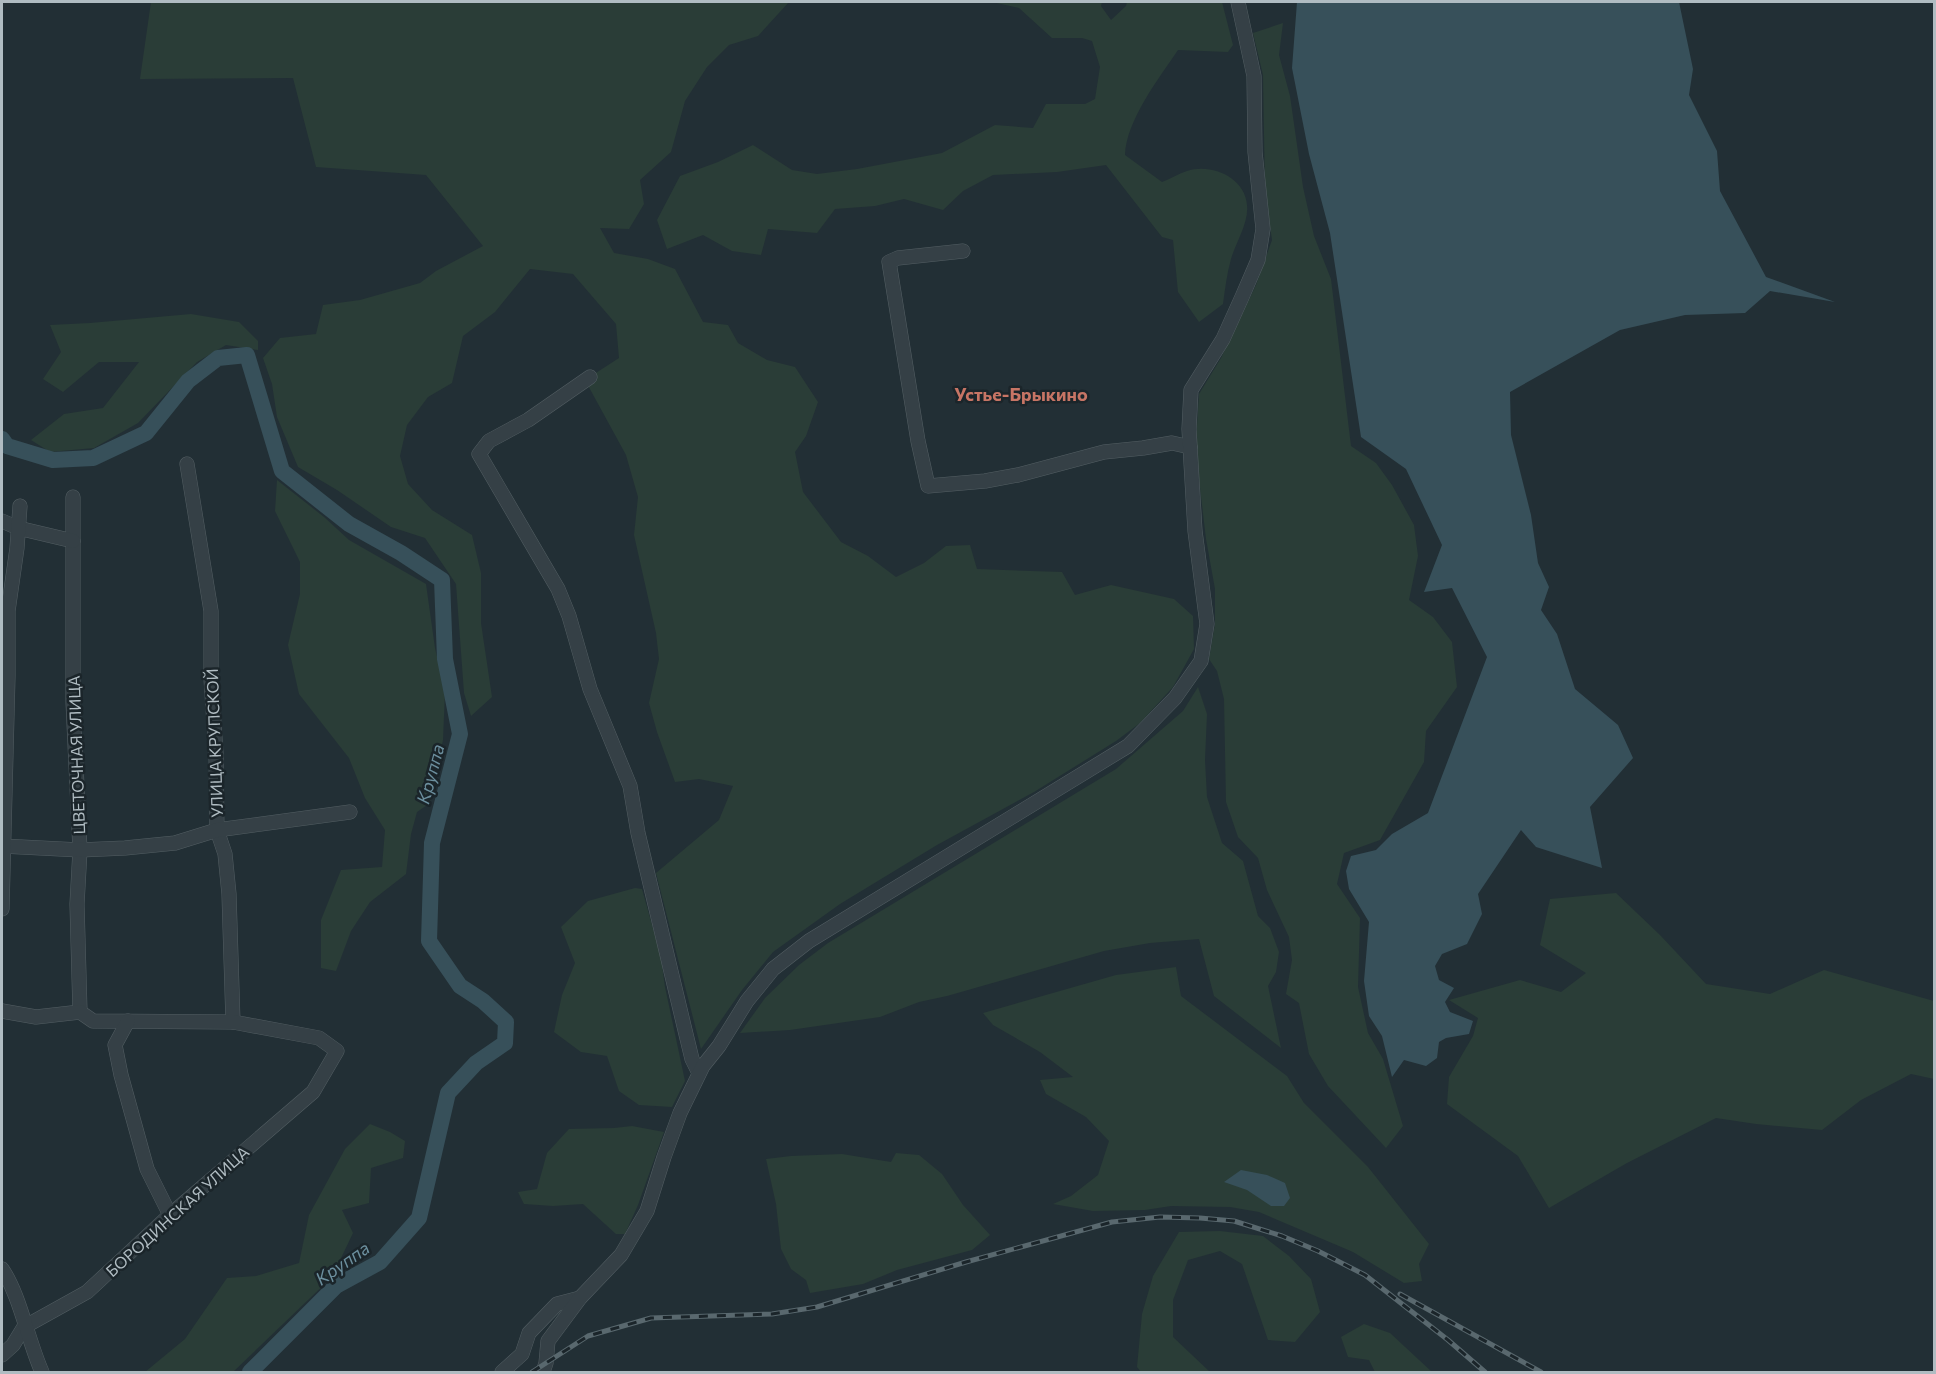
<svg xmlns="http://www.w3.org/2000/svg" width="1936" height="1374" font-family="Commissioner,sans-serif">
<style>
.green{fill:#2a3d37}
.water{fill:#37505a}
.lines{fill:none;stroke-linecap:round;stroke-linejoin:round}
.river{stroke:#37505a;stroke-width:16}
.minor-casing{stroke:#535e63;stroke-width:15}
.minor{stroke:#354046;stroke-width:14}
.rail-casing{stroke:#59686e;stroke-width:5}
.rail{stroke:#1b252a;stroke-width:3;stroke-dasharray:9;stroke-linecap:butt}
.labels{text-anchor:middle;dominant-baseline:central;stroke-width:5;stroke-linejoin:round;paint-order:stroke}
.street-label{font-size:16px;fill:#b0bcc2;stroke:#1b252a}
.neighbourhood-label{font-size:18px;font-weight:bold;fill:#c77565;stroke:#1b252a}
.water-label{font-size:18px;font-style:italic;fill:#6c8f9e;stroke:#1b252a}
</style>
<rect width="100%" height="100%" fill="#222f35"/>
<!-- green -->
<g class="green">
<path d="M151,2h638l-31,34 -29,9 -22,22 -22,34 -14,51 -31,28 4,24 -15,25 -29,-1 14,25 34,6 27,10 28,53 25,3 10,18 29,17 28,7 23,35 -12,34 -11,16 8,40 38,50 27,14 28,21 28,-14 22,-17 24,-1 7,24 85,3 13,23 36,-10 63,14 19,17 1,33 -21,38 -33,36 -24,18 -82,51 -97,53 -97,59 -67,48 -31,38 -41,59 -45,-176 63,-53 14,-34 -34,-7 -24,3 -18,-50 -8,-29 10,-44 -3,-26 -22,-98 4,-38 -12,-42 -41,-75 34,-22 -3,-34 -43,-50 -43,-5 -35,43 -32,24 -11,47 -24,14 -21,28 -7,31 8,28 24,26 40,25 9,38v50l11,74 -21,19 -7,-23 -8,-109 -31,-46 -34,-11 -54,-37 -39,-23 -21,-50 -5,-33 -9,-26 17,-20 36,-4 7,-29 37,-5 60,-17 16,-12 47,-25 -57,-71 -110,-8 -23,-89 -153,1z"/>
<path d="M992,2h110l-1,4 10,14 15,-14 1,-4h95l11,43 -5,7 -50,-2c-19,28 -52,71 -53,105l37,27c8,-3 16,-8 25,-11 25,-8 58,7 60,34 2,17 -11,37 -16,54 -4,14 -6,30 -8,45l-24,18 -21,-30 -5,-52 -11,-3 -56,-72 -49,7 -64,3 -30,16 -20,19 -39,-11 -29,7 -40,3 -18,24 -49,-4 -7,26 -29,-4 -29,-16 -36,14 -10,-29 23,-44 38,-14 35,-17 39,25 25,4 40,-5 85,-16 53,-28 38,3 13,-24h39l10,-5 5,-32 -8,-26 -10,-3h-30l-33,-30z"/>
<path d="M1283,23l-4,32 11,41 13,91 11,49 17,43 20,167 25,17 16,22 22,40 4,31 -9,44 24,17 19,25 5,45 -31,44 -2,31 -44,78 -36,13 -7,31 23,34 -2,69 10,46 15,26 20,67 -17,22 -58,-62 -19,-32 -10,-51 -13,-9 6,-34 -3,-23 -22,-47 -9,-32 -20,-21 -12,-35 -2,-103 -7,-28 -8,-12 6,-35v-35l-9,-50 -8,-68 -2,-29 3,-48 22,-36 35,-73 16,-45 -7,-47 -2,-118 -10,-42z"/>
<path d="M191,314l48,8 19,19v9l-32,-5 -29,17 -59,61 -44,25 -44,4 -19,-12 33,-26 39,-6 36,-46h-40l-36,30 -20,-13 18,-27 -11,-27 40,-2z"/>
<path d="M277,480l47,37 25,23 77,44 9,64 10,44 -2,48 -13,63 -13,9 -6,22 -5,40 -36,28 -19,29 -15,40 -15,-3v-48l20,-50 41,-3 3,-37 -20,-32 -16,-40 -50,-64 -11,-49 12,-51v-32l-25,-51z"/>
<path d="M1198,687l9,27 -2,46 2,37 15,46 21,18 15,55 12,12 9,24 -3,20 -8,14 13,62 -67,-52 -15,-57 -49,4 -46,8 -157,45 -28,6 -39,15 -90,13 -50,3 25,-35 34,-33 29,-22 288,-174 67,-58z"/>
<path d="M635,888l7,1 19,68 4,30 20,94 -13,26 -33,-2 -20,-14 -12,-35 -26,-4 -27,-20 8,-37 13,-32 -14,-36 27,-26z"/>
<path d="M1616,893l44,42 46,49 64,10 54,-24 110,31v78l-23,-5 -50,26 -39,30 -66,-6 -40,-6 -89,45 -78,45 -31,-52 -71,-52 2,-27 24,-41 5,-18 -29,-18 71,-20 41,12 25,-19 -46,-28 10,-46z"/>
<path d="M1176,967l5,29 106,80 17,27 64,64 61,77 -10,20 3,17 -18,2 -51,-31 -94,-40 -29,-5 -59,-1 -26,4 -52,1 -40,-7 18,-8 27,-21 11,-34 -23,-24 -40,-23 -6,-14 33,-3 -33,-25 -47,-27 -10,-12 133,-38z"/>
<path d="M370,1124l20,8 15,9 -2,17 -32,10 -2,35 -27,7 11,23 -21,44 -99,95h-88l40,-33 42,-61 29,-2 43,-13 10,-48 36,-66z"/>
<path d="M632,1126l32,6 -26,73 -13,29h-9l-33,-30 -30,2 -29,-2 -6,-12 19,-3 10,-36 22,-24 45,-1z"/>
<path d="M896,1153l23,2 23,19 21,31 27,30 -18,15 -75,20 -34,14 -53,9 -4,-13 -15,-11 -10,-20 -5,-45 -10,-45 25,-3 51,-2 49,8z"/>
<path d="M1220,1231l43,5 26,20 22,23 9,33 -25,30 -27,-2 -26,-76 -22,-13 -32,9 -15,40v37l37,35h-69l-4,-5 5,-53 11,-38 26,-44z"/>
<path d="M1364,1324l26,9 42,39h-57l-6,-12 -21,-3 -7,-20z"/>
</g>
<!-- water -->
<g class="water">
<path d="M1297,2h382l14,67 -4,26 28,56 3,40 46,86 69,25 -65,-11 -25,22 -60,2 -65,15 -110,62 1,43 20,80 7,48 11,24 -8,23 16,24 18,55 43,36 15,33 -43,49 12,61 -66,-21 -15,-17 -43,64 4,20 -15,30 -25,10 -7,12 4,14 15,8 -9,14 5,10 23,9 -4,13 -23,4 -7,4 -2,16 -11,8 -22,-6 -12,17 -10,-41 -13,-20 -5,-35 5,-59 -20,-33 -3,-18 5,-15 25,-6 16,-16 36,-21 59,-156 -35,-69 -28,4 18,-47 -36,-76 -45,-32 -31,-204 -21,-79 -17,-86z"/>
<path d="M1241,1170l26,5 18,8 5,15 -6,8h-13l-24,-16 -23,-8z"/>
</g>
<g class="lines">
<!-- river -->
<path class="river" d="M2,439l5,7 46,14 40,-2 53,-25 42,-52 30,-23 29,-3 35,116 67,53 52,29 41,27 3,79 15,75 -28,109 -3,98 31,45 23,15 23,21 -1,21 -29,20 -28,30 -29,125 -39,44 -44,24 -86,86"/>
<defs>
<g id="minor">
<path d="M963,251l-65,7 -9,4 29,179 10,45 57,-5 33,-6 86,-23 39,-4 29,-5 18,4"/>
<path d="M590,377l-62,43 -39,21 -10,13 79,135 11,27 21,73 40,97 8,47 46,193 8,33 7,14"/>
<path d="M187,464l24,147v68l5,74 1,77 8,24 4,40 4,128"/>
<path d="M73,497v205l7,148 -3,54 3,108"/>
<path d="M2,521l16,7 55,13"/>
<path d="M2,846l78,4 45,-2 50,-5 42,-13 133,-18"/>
<path d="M2,909l6,-233v-65l9,-63 3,-42"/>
<path d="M2,1011l34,6 44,-5 13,9 140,1 86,16 18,13 -24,41 -143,123 -83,77 -63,35 -11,18 -11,10"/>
<path d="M128,1021l-13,24 6,30 26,94 23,46"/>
<path d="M2,1269c18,26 26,72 40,103"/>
<path d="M502,1372l20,-18 7,-21 28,-29 23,-6"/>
<path d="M543,1372l3,-9 2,-22 32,-43 41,-43 26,-44 17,-54 16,-44 23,-47 16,-20 28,-45 26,-32 36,-28 319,-195 47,-48 26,-37 6,-37 -12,-93 -6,-102 2,-39 32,-51 19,-42 16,-37 5,-31 -8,-77 -1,-76 -16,-74"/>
</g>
</defs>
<!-- minor casing -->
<use href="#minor" class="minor-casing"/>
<!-- minor -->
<use href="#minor" class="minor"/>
<defs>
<g id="rail">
<path d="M1400,1294l141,78"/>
<path d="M532,1372l56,-36 63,-18 121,-4 45,-7 149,-45 146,-40 48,-5 40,1 34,3 48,15 36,15 47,24 83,65 37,32"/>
</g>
</defs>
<!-- rail casing -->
<use href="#rail" class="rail-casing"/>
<!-- rail -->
<use href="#rail" class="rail"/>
</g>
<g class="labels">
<!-- street labels -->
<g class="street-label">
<text transform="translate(214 743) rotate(-92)">УЛИЦА КРУПСКОЙ</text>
<text transform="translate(76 755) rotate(-92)">ЦВЕТОЧНАЯ УЛИЦА</text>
<text transform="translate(177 1211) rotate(-42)">БОРОДИНСКАЯ УЛИЦА</text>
</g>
<!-- neighbourhood labels -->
<g class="neighbourhood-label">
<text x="1021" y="394">Устье-Брыкино</text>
</g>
<!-- water labels -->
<g class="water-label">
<text transform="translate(430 774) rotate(-75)">Круппа</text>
<text transform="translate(342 1263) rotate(-35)">Круппа</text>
</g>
</g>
<!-- border -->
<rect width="1936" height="1374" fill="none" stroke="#b0bcc2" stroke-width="6"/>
</svg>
